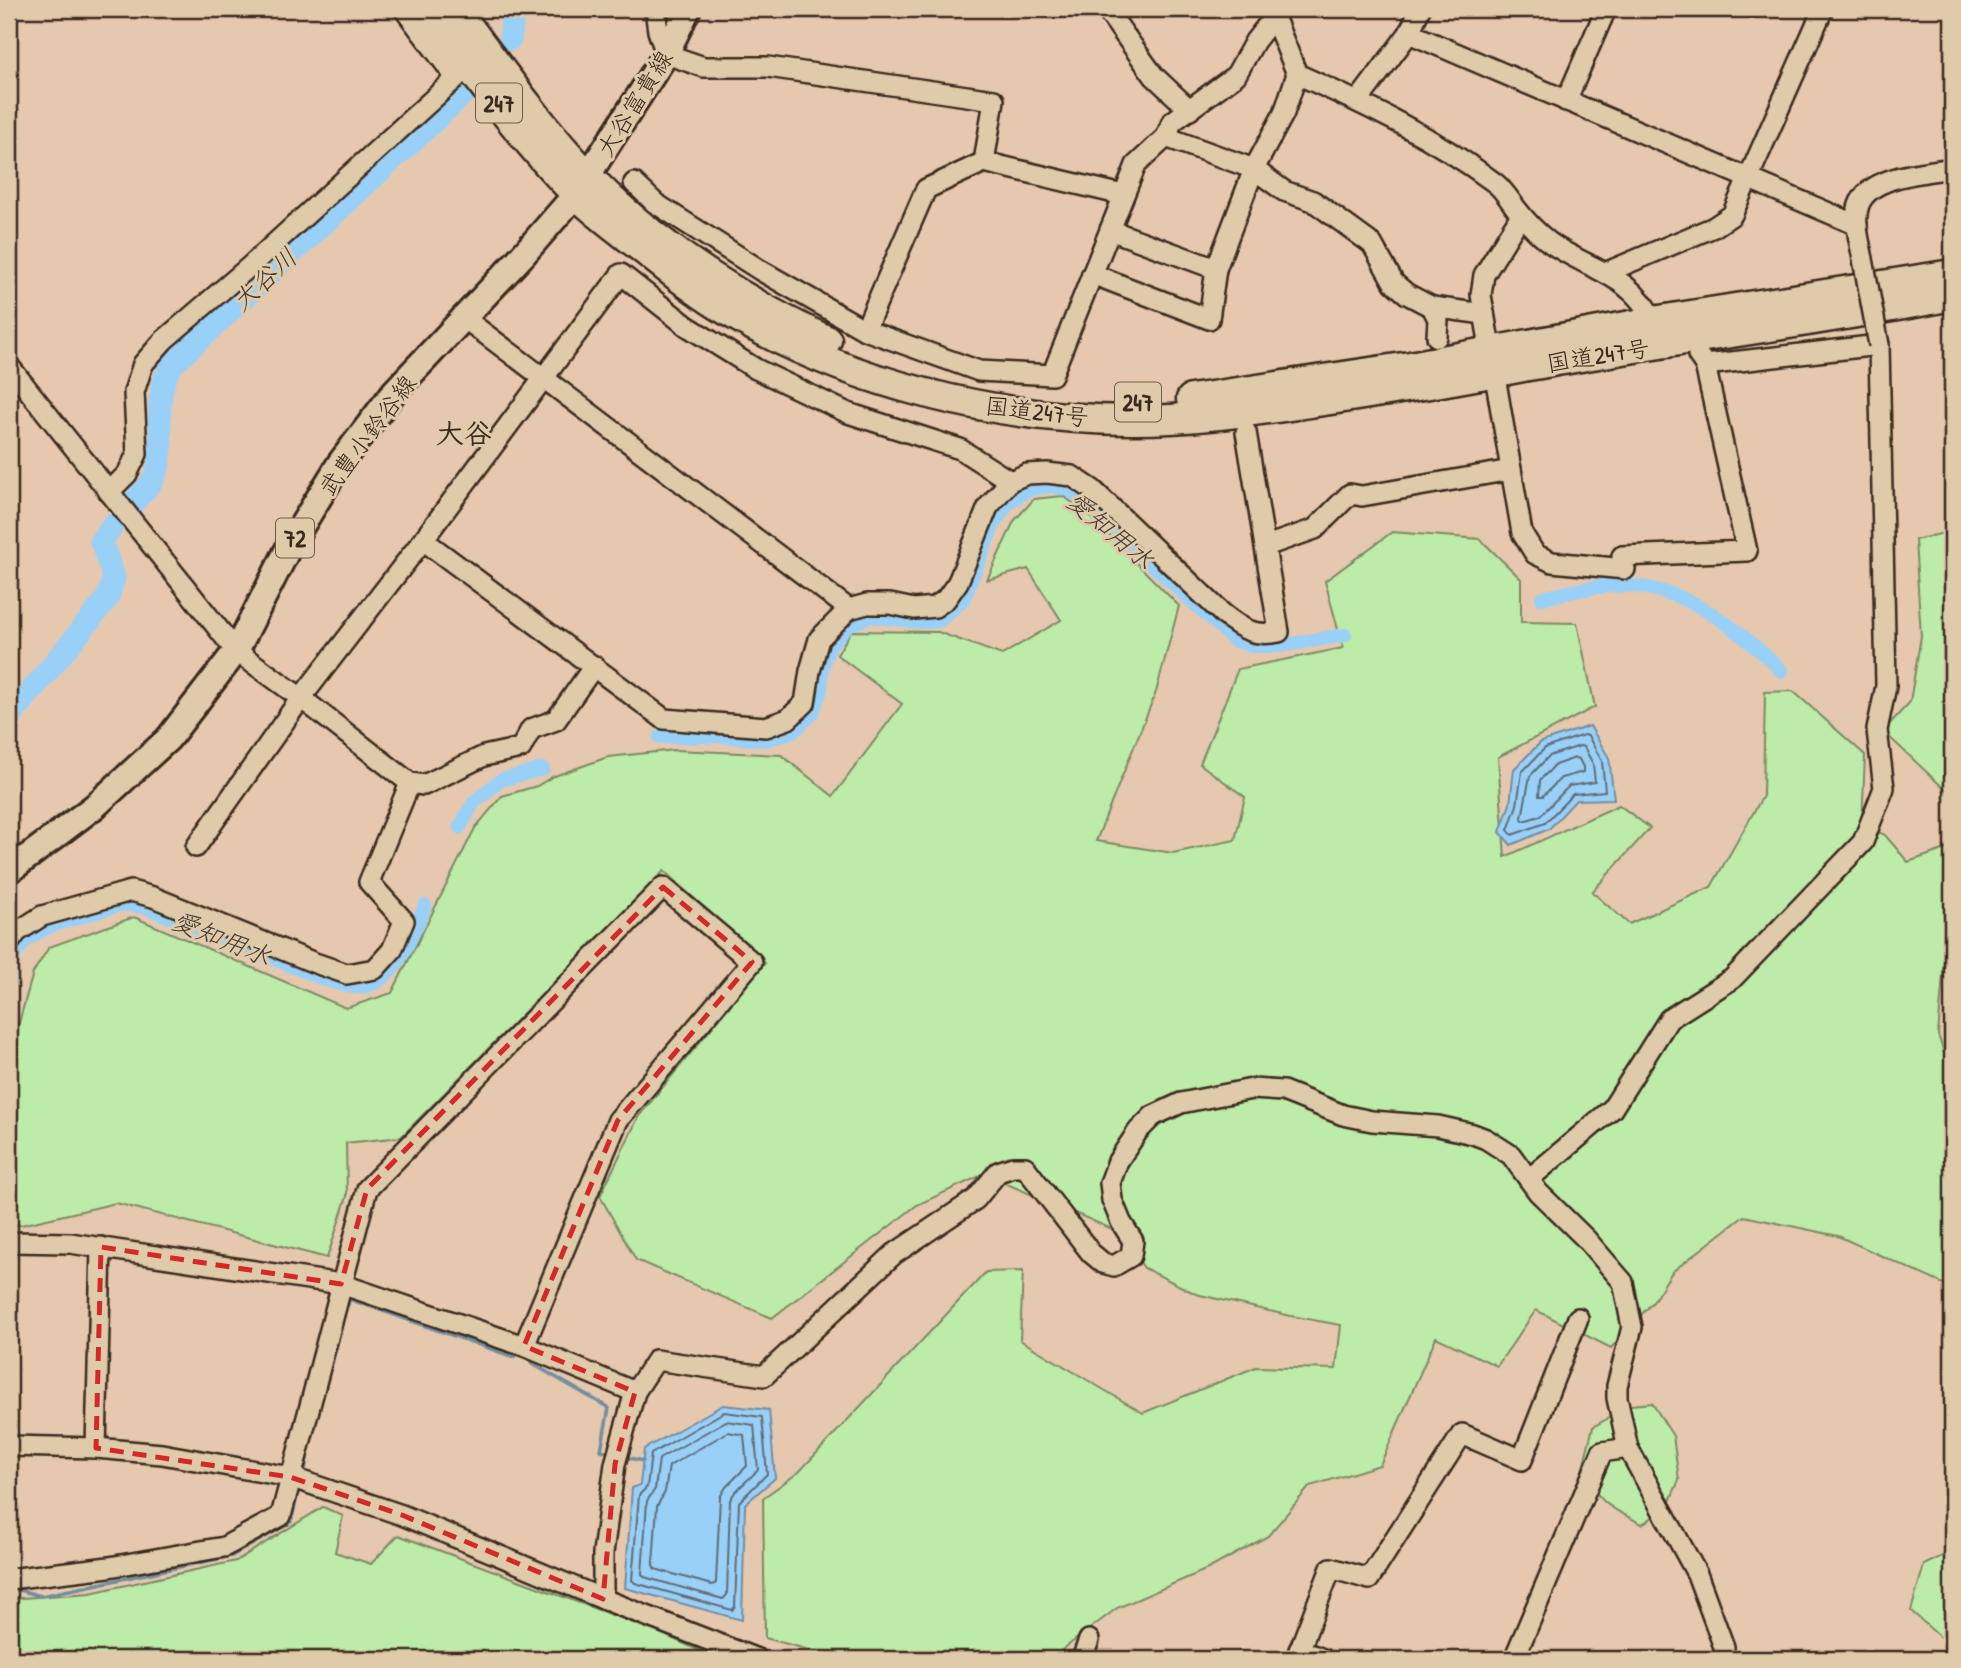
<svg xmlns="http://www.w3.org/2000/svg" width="1961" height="1668" font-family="'Patrick Hand','Klee One',sans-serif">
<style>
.green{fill:#bdeba9;stroke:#7c8a64;stroke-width:2}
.water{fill:#99d0f8;stroke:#738ea1;stroke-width:2}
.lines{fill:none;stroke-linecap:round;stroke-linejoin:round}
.shore{stroke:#616c75;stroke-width:2}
.stream{stroke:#738ea1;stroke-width:3.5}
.canal{stroke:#99d0f8;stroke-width:14}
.river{stroke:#99d0f8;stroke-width:23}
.minor-casing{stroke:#3b2a1e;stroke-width:24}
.major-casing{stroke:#3b2a1e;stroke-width:30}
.highway-casing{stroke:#3b2a1e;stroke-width:33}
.minor{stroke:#dfcbaa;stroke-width:19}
.major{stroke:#dfcbaa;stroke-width:24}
.highway{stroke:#dfcbaa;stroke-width:28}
.minor-bridge-casing{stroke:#3b2a1e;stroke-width:24;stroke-linecap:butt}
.minor-bridge{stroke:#dfcbaa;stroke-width:19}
.marked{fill:none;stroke:#d62828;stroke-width:5;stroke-dasharray:14 9;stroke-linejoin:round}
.labels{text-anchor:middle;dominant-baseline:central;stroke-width:6;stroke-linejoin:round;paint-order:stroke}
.shield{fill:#dfcbaa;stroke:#6c5a48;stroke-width:2}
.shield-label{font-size:23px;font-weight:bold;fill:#3b2a1e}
.street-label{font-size:24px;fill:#3b2a1e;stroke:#dfcbaa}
.water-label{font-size:26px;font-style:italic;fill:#443b34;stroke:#dfcbaa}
.quarter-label{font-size:28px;font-weight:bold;fill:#3b2a1e;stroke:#dfcbaa}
</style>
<rect width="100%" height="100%" fill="#e5c8ae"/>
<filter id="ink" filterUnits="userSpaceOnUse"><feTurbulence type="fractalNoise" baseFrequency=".0143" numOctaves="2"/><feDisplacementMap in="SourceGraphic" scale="14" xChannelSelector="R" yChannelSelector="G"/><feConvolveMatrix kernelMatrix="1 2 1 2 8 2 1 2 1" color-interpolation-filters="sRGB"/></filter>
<g filter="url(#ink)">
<!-- green -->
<g class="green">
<path d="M1063,496l25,18 91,92 -23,86 -60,149 77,12 62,-13 10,-43 -45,-33 38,-95 105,-21 -18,-67 67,-49 88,7 41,40v43l56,1 18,84 -97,50 7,100 114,-52 31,23 -58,64 37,32 82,-37 52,-91 2,-104 28,-1 72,64 -3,69 23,11 23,27 44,-15v70l-5,9 -9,109 8,24 6,1v228l-114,-52 -94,-20 -72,56 -19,30 -42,46 -75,-38 -39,56 -61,-29 -56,128 -70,21 -42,50 -58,32 -93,40 -67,51h-237l4,-7 -52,-14 -2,-140 36,-26 187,-200 37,-1 -3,69 123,73 113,-46 80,2 5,-44 -50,-9 -95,-22 -52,-26 -25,-36 -135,-58 -67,31 -145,113 -136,-58 -36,-64 39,-80 126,-153 -101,-92 -263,266 -55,6 1,53 -20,62 -211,-55 -95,22h-12v-167l24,-85 16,-26 85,-30 212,91 46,-15 83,-165 27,-32 35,-10 15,-9 56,-20 68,-7 105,5 52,41 69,-92 -65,-49 14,-24 87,1 64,23 59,-35 -33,-51 -41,11 27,-59 20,-22z"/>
<path d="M1952,531v265l-69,-65 27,-29 11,-66 -6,-96z"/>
<path d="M1652,1403l21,33 6,44 -12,28 -25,16c-35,-18 -40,-19 -60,-53l11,-44 38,-22z"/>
<path d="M323,1507l20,9 -8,36 36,12 27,-29 262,98 58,26h-709v-60l81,-6 146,-32z"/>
<path d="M1952,1551v97l-41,-37 13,-46z"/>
</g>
<!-- water -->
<g class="water">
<path d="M1590,726l19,32 5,41 -38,1 -27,29 -38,16 -11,-13 10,-28 4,-35 27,-27z"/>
<path d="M723,1405l46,5 6,68 -30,26 -3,116 -117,-32 7,-100 8,-3 4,-36z"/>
</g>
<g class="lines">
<!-- shore -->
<g class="shore">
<path d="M1584,735l4,1 14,25 3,30 -32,3 -28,29 -33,12 -4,-5 9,-25 5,-33 23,-24z"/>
<path d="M1580,746l4,1 9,17 2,18 -26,4 -29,30 -17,5 -1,-3 8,-42 19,-20z"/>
<path d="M1575,758l4,1 4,8v5l-22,6 -18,18h-4l1,-16 15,-15z"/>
<path d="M724,1412l38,5 5,57 -28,28 -4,105 -3,3 -97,-27 -3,-3 7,-85 8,-8 4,-33z"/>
<path d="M726,1421l28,4 4,45 -23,22 -5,8 -3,95 -4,4 -79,-22 -2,-3 5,-73 8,-12 4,-30z"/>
<path d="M728,1432l16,3 3,31 -21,21 -6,10 -4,86 -4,2 -57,-16 -2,-4 4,-59 8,-14 4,-26z"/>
</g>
<!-- stream -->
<g class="stream">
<path d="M348,1305l1,-6 165,58"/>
<path d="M531,1363l78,45 -8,42 9,2"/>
<path d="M327,1380l15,-56"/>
<path d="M625,1457l18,4"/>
<path d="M305,1470l5,-29"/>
<path d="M12,1588l29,8 191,-40 59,-34 7,-30"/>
</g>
<!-- canal -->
<g class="canal">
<path d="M1542,598c20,-4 41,-10 63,-12 75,-6 126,37 177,85"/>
<path d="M660,737l60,-1 45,4 28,-8 19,-18 9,-24 1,-23 8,-22 18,-20 24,-9 48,6 19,-1 24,-21 30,-74 14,-22 20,-14 22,-4 18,3 15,10 152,141 17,6h28l66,-11"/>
<path d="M460,827l14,-25 27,-22 42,-11"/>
<path d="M9,983l2,-23 15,-20 24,-14 72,-22 23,3 179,72c12,4 25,9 38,8 34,-3 51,-55 63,-81"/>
</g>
<!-- river -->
<g class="river">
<path d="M510,39l4,-30"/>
<path d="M133,503c6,-8 16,-16 21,-25 17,-33 -7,-71 17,-112l294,-274"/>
<path d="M9,718l98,-119 7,-21 -13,-37 12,-16"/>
</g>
<defs>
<g id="minor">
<path d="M655,9l3,22 8,23 38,13h64l226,33 -10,62"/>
<path d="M1106,9l48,67 36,34"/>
<path d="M1409,33l448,192"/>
<path d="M1297,74c69,31 137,63 198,109 8,6 14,16 20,24 9,12 22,26 34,35 37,27 83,32 104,79"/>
<path d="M1358,101l51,-68 11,-24"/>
<path d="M1566,101l40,-92"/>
<path d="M1166,137l88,32 30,22 29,10 59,43 22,39 13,11 25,13 6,12 -1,18"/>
<path d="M634,183l21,20 105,67 105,60 114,41 73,4 84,-210 30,-28 6,-15 64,-47 19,-34 19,-24"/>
<path d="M1521,215l-37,60 -3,20 41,238 13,21 17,8 73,7 -3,-13 125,-5 -42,-186 -7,-10"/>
<path d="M1110,230l106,39"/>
<path d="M1863,259c-3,-16 -10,-38 -4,-54 11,-30 66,-32 93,-37"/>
<path d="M1607,272l107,-45 18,-12 91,-206"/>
<path d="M1092,274l117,45 7,-50 38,-100 30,-56 13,-39 -26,-65"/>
<path d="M1432,307l52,7"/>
<path d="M464,318l385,291"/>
<path d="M865,330l61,-141 58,-27 139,33"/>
<path d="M9,366l227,285 65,47 109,85 14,2 60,-29 37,-8 10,-19 25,-9 38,-54"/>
<path d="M109,492l18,-18 10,-20 -3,-62 9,-28 21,-24 85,-73 207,-189 -52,-69"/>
<path d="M423,540l241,179 102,8 22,-8 17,-16 5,-32 9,-32 30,-30 18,-5h23l24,5 21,-2 11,-8 12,-17 30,-75 22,-26 17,-7 20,-1 25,3 21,14 130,124c19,15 31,23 56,18l-33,-200"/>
<path d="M1266,546l49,-17 35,-35 12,2 149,-26"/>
<path d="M196,847l105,-149 122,-158 198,-266 66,52 69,43 92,44 112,36 50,32"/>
<path d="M9,943l8,-11 25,-16 89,-25 22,6 162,66 32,11 28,-5 17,-19 12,-29 -35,-39 41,-99"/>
<path d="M1529,1179l83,-70 57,-90 63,-40 131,-137 21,-54 -7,-58 9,-44 -7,-341 -174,20"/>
<path d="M9,1242l61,1 271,41 183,62 111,46"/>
<path d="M9,1446l87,2 66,6 128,23 112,38 201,84 154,60"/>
<path d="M96,1448l5,-201"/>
<path d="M9,1579l100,-12 115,-20 57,-31 86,-327 296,-302 89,75 -134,158 -94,226"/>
<path d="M603,1599v-46l12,-89 20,-72 21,-32 108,16 130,-122 82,-55 22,-27 15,-5h12l66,86 12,10 11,3 17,-10 2,-15 -12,-19 -9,-22 -2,-17 8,-22 20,-30 15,-15 28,-13 71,-14 31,2 60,24 29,6 66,5 35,8 13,5 25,16 27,37 48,47 37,43 9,45 -15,59v12l11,50 69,126 27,73v12"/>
<path d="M1299,1650l24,9"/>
<path d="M1082,1659l7,-19"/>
<path d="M1296,1659l35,-91 38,11 93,-145 60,26 56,-142"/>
<path d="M1514,1659l88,-207 26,-4"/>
</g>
<path id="major" d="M9,871l86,-65 73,-67 68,-88 54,-106 50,-82 54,-71 128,-136 54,-62 90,-140 22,-45"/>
<g id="highway">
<path d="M426,9c45,60 96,131 149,184 20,20 43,36 65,54 29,23 57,46 89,65 118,71 267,108 404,108 59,0 118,-8 177,-17 69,-10 139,-22 208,-35 144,-27 290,-44 434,-72"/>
<path d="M455,9c49,64 96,133 155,189 57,54 145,110 217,142"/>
<path d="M1191,399l219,-33 243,-45 299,-47"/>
</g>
</defs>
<!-- minor casing -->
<use href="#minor" class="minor-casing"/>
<!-- major casing -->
<use href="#major" class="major-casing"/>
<!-- highway casing -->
<use href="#highway" class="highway-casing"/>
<!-- minor -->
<use href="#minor" class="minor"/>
<!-- major -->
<use href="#major" class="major"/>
<!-- highway -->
<use href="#highway" class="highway"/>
<defs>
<path id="minor-bridge" d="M1863,259l16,86"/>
</defs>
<!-- minor-bridge casing -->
<use href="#minor-bridge" class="minor-bridge-casing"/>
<!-- minor-bridge -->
<use href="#minor-bridge" class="minor-bridge"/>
</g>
</g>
<!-- marked area -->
<path class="marked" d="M663,887l89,75 -134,158 -94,226 111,46 -20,72 -12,135 -201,-84 -112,-38 -194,-29 5,-201 240,37 26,-95z"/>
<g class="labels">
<!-- shield labels -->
<g class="shield">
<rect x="476" y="83.5" width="46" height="39" rx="5"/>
<rect x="1115" y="382.5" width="46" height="39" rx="5"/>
<rect x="276" y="518.5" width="38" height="39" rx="5"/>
</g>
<g class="shield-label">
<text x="499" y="103">247</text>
<text x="1138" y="402">247</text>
<text x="295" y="538">72</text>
</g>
<!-- street labels -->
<g class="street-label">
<text transform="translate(634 103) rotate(-58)">大谷富貴線</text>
<text transform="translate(1598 355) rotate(-9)">国道247号</text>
<text transform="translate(1037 411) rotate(7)">国道247号</text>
<text transform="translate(367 435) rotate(-53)">武豊小鈴谷線</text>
</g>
<!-- water labels -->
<g class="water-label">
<text transform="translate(264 279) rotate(-43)">大谷川</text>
<text transform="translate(1111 530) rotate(40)">愛知用水</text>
<text transform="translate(222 938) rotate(22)">愛知用水</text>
</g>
<!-- quarter labels -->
<g class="quarter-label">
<text x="464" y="433">大谷</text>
</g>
</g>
<!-- margin -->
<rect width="1961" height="1668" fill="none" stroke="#dfcbaa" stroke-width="35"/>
<rect x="18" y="18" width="1926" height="1633" fill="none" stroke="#3b2a1e" stroke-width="2.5" filter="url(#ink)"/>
</svg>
